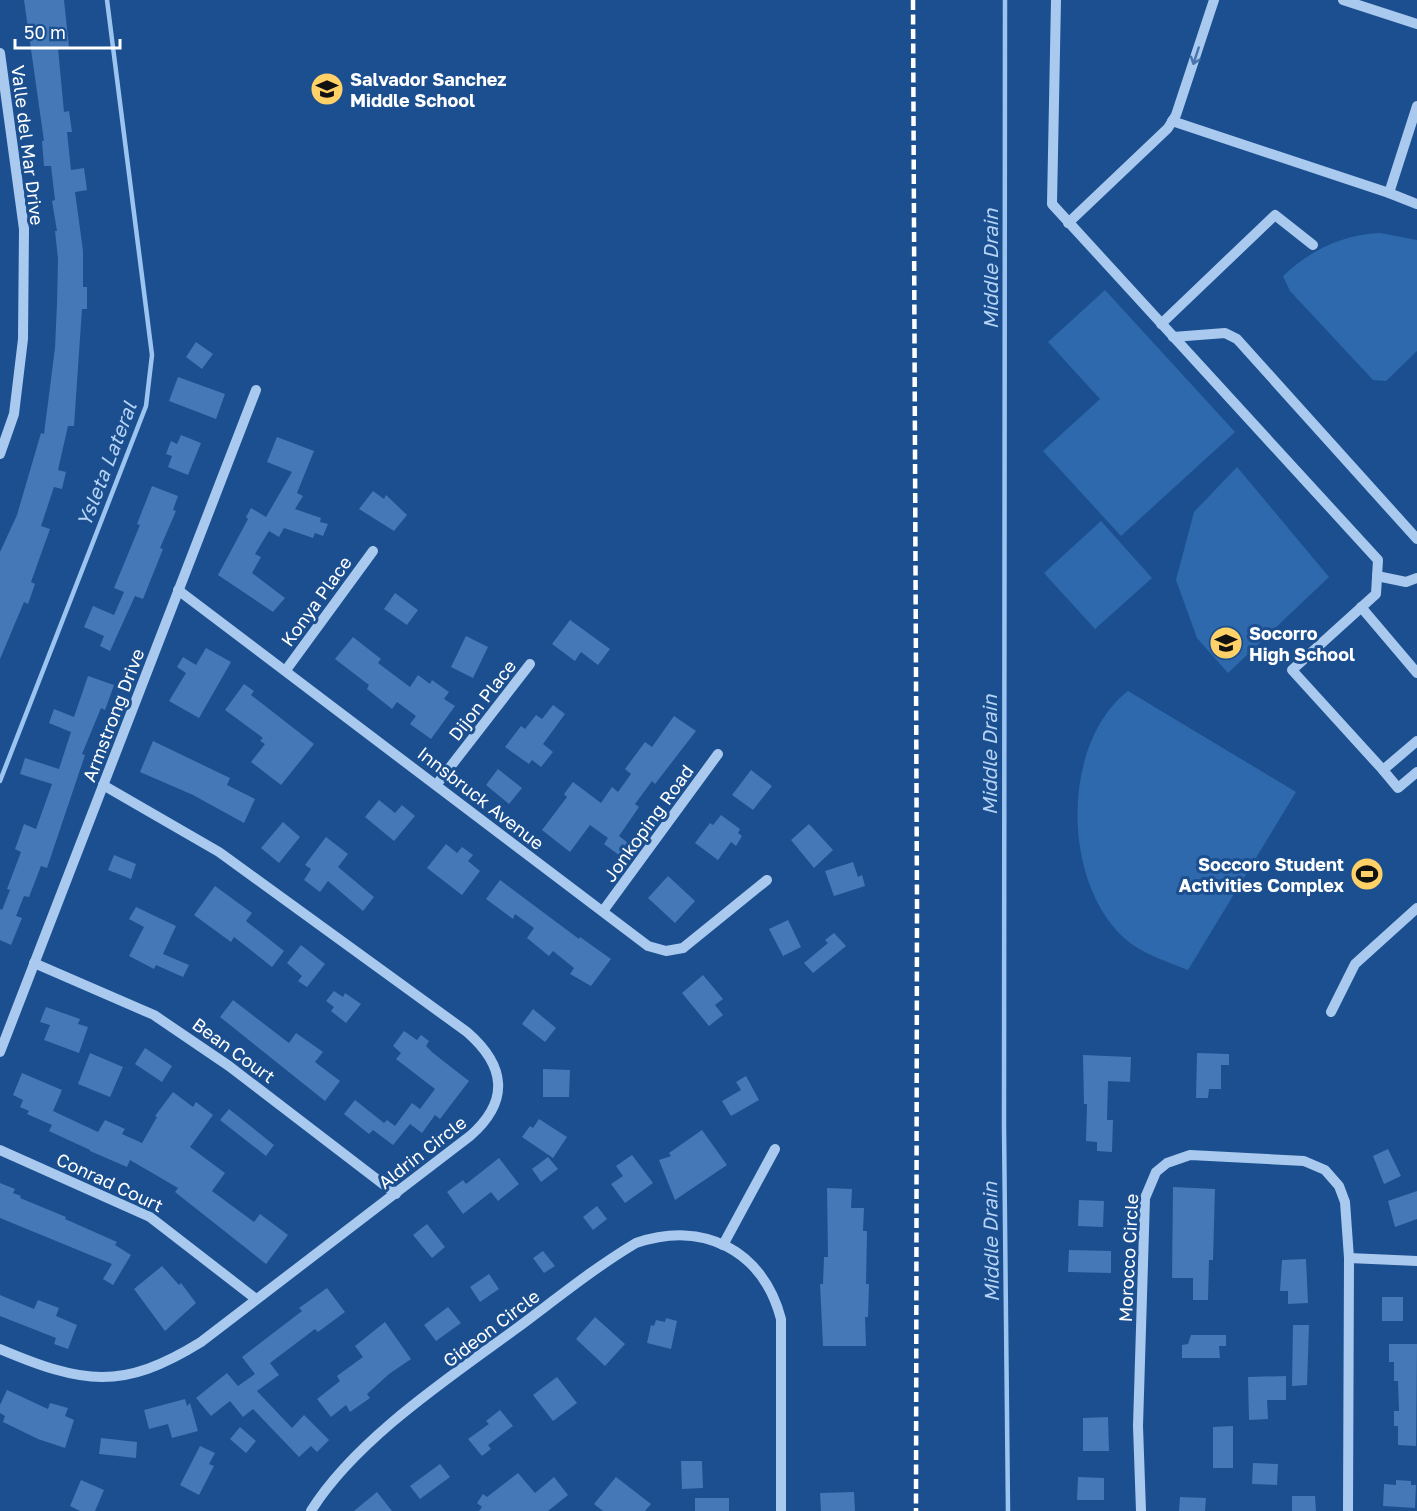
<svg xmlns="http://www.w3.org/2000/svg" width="1417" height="1511" font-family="'Golos Text',sans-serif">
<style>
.green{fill:#2e69ad}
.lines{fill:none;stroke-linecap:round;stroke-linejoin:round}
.stream{stroke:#9cc4f0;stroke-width:4.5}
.building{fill:#4478b7}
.minor{stroke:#a9c9ee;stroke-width:10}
.rail{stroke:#fff;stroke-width:4.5;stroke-dasharray:10 4.5;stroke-linecap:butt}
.oneway{stroke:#4674ac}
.labels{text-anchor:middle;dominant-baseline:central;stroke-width:6;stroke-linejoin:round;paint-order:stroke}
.poi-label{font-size:18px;font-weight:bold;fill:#fff;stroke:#1b4f8f;text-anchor:start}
.street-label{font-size:18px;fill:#fff;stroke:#1b4f8f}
.water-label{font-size:20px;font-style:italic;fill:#b5d3f5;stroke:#1b4f8f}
</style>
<rect width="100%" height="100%" fill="#1b4f8f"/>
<!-- green -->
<g class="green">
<path d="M1380,233l37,7v111l-31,30 -13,-1 -83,-89 -7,-15c28,-26 58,-41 97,-43z"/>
<path d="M1105,290l130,142 -114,104 -78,-85 57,-52 -52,-57z"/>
<path d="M1237,467l92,110 -101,96 -31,-35 -21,-58 18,-68z"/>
<path d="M1101,521l51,57 -57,51 -51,-56z"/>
<path d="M1128,691l168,101 -108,178c-22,-9 -47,-16 -65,-33 -61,-57 -62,-194 5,-246z"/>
</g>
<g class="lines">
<!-- stream -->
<g class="stream">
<path d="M1005,0l-1,1126 4,385"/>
<path d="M0,781l146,-375 6,-51 -45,-355"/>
</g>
</g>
<!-- building -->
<g class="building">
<path d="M24,0h40l5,47 -11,1 6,64 5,-1 3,21h-5l4,38 13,-2 3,22 -12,2 8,59v36h4v22h-5l-8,117h-6l-10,44 8,2 -4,17 -8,-2 -13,39 9,3 -19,53 4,2 -7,20 -4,-2 -24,57v-107l17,-37 24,-82 3,1 11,-86 2,-45 1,-44 -3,-28h2l-5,-30 3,-1 -4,-34h-7l-2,-25h2z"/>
<path d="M196,342l17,12 -11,15 -16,-12z"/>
<path d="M178,377l47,17 -9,25 -47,-18z"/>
<path d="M181,435l20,8 -13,32 -20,-8 4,-11 -6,-2 5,-13 6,3z"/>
<path d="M277,437l37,14 -17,42 6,3 -8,13 26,9 -1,4 8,2 -5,12 -8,-3 -2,5 -29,-10 -5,9 -10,-6 -14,23 6,3 -9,16 33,25 -12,14 -55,-37 30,-56 -2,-2 5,-9 15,9 26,-45 -25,-10z"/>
<path d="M152,486l26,10 -5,14 3,1 -16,37 3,1 -20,50 -8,-3 -25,55 -10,-5 4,-10 -20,-9 9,-21 21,9 10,-23 -10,-4 26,-63 -3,-1z"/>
<path d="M373,491l11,8 2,-4 21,20 -13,16 -35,-22z"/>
<path d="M395,593l23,17 -11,15 -23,-16z"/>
<path d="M570,620l40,29 -12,16 -17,-13 -6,9 -23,-17z"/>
<path d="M466,636l22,11 -15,31 -22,-11z"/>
<path d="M353,637l28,22 -3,4 32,24 8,-12 12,9 2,-4 17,12 -5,7 11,7 -24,33 -21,-15 6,-8 -19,-14 -5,7 -25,-20 2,-4 -34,-26z"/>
<path d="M206,648l25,14 -32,56 -30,-17 17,-28 -9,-6 6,-10 13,8z"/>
<path d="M88,676l26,9 -9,25 -4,-2 -19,46 3,1 -38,113 -6,-2 -12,31 -5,-1 -8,20 6,2 -11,27 -11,-5v-31l2,1 8,-20 -3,-1 14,-37 -6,-3 9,-25 12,5 16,-45 -32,-10 5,-16 34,11 12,-37 -22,-9 5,-14 20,8z"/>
<path d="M244,684l10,7 -3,4 63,49 -33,41 -30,-23 14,-18 -5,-3 3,-3 -38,-28z"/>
<path d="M553,705l12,9 -22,30 10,8 -12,15 -9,-7 -3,4 -24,-17 16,-21 4,3 11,-14 6,4z"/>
<path d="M674,716l22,15 -41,53 -3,-3 -17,23 4,3 -20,29 13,10 -9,12 -19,-14 4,-6 -18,-13 -20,27 -28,-22 25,-33 -3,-3 9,-12 28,21 11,-16 6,5 13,-18 -6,-5 20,-27 7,5z"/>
<path d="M153,741l77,37 -3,7 28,14 -11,24 -51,-28 -53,-23z"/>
<path d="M498,769l24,19 -13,16 -23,-19z"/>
<path d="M751,770l21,16 -19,24 -21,-15z"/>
<path d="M379,800l16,13 7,-8 13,11 -21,25 -29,-24z"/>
<path d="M721,815l19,14 -2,4 4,3 -6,10 -5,-4 -13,18 -23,-17 15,-20 3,2z"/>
<path d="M283,822l17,15 -21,26 -18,-15z"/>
<path d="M809,824l24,26 -19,18 -23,-28z"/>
<path d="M326,837l22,17 -10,13 36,30 -11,14 -35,-30 -8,11 -16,-12 7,-11 -6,-4z"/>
<path d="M446,844l11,9 5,-6 11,8 -5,6 12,10 -18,24 -35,-27z"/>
<path d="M114,855l22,9 -5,15 -23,-9z"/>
<path d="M853,862l5,15 4,-2 3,11 -31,10 -9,-25z"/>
<path d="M668,876l27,25 -20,22 -27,-25z"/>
<path d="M500,880l79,59 1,-2 31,22 -20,27 -21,-12 4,-6 -21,-17 -4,5 -22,-18 7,-10 -19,-14 -2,5 -27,-20z"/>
<path d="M215,886l37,27 -6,8 38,30 -12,16 -38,-30 -3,5 -37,-27z"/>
<path d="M136,907l40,19 -13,28 26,11 -6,12 -27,-12 -2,4 -25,-13 15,-29 -15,-8z"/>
<path d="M788,920l13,27 -18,9 -14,-27z"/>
<path d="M834,933l12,13 -33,27 -9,-10 24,-20 -3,-3z"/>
<path d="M301,945l24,19 -18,23 -9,-6 4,-5 -15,-13z"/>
<path d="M703,975l20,24 -8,6 8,10 -14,11 -27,-33z"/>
<path d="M334,991l9,6 2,-4 16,11 -15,19 -15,-12 3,-4 -8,-6z"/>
<path d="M233,1000l56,43 7,-10 27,19 -8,10 25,19 -15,20 -105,-84z"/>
<path d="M46,1007l34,12 -2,5 10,3 -9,26 -35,-13 6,-15 -10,-3z"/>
<path d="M533,1009l23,19 -11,14 -23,-18z"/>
<path d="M404,1031l13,9 4,-5 8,6 -3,5 7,7 36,28 -29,38 -5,-4 -13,18 -12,-9 -17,21 -20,-15 -4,4 -25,-20 11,-14 29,23 3,-3 8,6 17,-23 8,6 15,-20 -39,-30 5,-6 -8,-7z"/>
<path d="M145,1048l27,18 -10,16 -27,-18z"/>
<path d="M90,1053l33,14 -13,30 -32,-13z"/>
<path d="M1197,1053l32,1v11h-8v24h-12l-1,9h-12z"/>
<path d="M1083,1055l48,2 -1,25 -22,-1 -1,39h6l-1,32 -15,-1v-9l-11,-1 1,-37h-3z"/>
<path d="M543,1069l27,1 -1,27h-26z"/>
<path d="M22,1073l40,17 -9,21 45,21 7,-12 20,9 -3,5 20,9 15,-26 -2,-1 18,-24 20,15 3,-5 17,13 -23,32 35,26 -13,18 42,31 6,-8 28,21 -22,29 -91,-72 3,-4 -48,-28 -3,7 -37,-16v-1l-41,-19 3,-6 -25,-11 2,-3 -9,-4 3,-7 -10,-5z"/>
<path d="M746,1076l13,24 -28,16 -9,-15 19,-11 -5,-8z"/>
<path d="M229,1109l45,36 -8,11 -46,-36z"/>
<path d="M539,1119l28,18 -14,21 -31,-21 8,-11 3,2z"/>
<path d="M702,1130l25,35 -52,35 -16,-40 12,-4 -2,-3z"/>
<path d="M1388,1149l13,27 -17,8 -11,-28z"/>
<path d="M632,1155l21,28 -28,20 -14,-19 12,-8 -7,-10z"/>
<path d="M548,1157l10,12 -17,13 -9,-13z"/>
<path d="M499,1158l20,26 -21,17 -7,-9 -28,22 -16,-22 16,-12 3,4z"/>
<path d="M0,1183l15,6 -2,4 8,3 -1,2 46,19 -1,2 52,23 -2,3 16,10 -18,30 -10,-6 9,-15 -112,-46z"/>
<path d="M1173,1187l42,2 -2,71h-4l-1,40h-15v-22h-21z"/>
<path d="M827,1188l25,1 -1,19h13l-1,23h4l-1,53h3l-1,33h-3l1,29h-43l-3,-62h3l1,-27h4z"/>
<path d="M1417,1191v28l-22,8 -7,-26z"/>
<path d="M1079,1200l25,1 -1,26 -25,-1z"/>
<path d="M597,1206l10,13 -14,11 -10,-13z"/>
<path d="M427,1224l18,23 -13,11 -19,-23z"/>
<path d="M1069,1250l42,1v22l-43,-1z"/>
<path d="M543,1251l12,15 -11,7 -11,-15z"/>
<path d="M1306,1259l2,44 -20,1v-13h-8l2,-31z"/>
<path d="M162,1266l17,19 2,-2 15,20 -31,28 -31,-42z"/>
<path d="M489,1274l10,15 -19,13 -10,-15z"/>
<path d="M327,1288l18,24 -27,20 -3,-3 -45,34 9,12 -22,16 35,37 12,-13 25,25 -12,12 -6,-6 -12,11 -46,-48 -10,8 -13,-16 -19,15 -15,-18 31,-25 11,13 17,-12 -13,-17 60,-46 -3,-3z"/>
<path d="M0,1295l34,14 4,-9 21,8 -3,8 21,9 -9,24 -14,-5 2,-6 -56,-22z"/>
<rect x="1382" y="1297" width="21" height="24"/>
<path d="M448,1307l13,16 -25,18 -12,-16z"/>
<path d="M595,1317l30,27 -20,22 -29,-27z"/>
<path d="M666,1318l11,3 -6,28 -24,-6 4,-18 3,1 2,-6 9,2z"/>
<path d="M385,1322l26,37 -22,15 -22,20 3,4 -20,14 -4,-7 -15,12 -14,-18 23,-18 -3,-5 26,-19 -8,-11z"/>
<path d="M1293,1325h16l-2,60 -15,1z"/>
<path d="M1191,1335h35v11h-7l1,12h-38v-13l6,-1z"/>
<path d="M1389,1344h28l-1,102 -18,-1v-19h-4v-15h5l-1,-30h-4v-19h-5z"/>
<path d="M1286,1376v24h-19l1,19 -19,1 -1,-43z"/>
<path d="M557,1377l20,26 -24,18 -20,-26z"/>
<path d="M7,1390l41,19 2,-6 18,5 -3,8 9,4 -9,28 -27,-9 -35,-17 2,-6 -5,-3v-8z"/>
<path d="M185,1399l2,7 3,-3 8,28 -26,7 -4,-14 -19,5 -5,-19z"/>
<path d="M500,1410l13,16 -25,19 3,4 -9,7 -14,-17 21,-15 -3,-3z"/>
<path d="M1108,1417l1,34h-26v-33z"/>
<path d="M1233,1426v42h-20v-41z"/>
<path d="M240,1427l16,14 -10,12 -16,-14z"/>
<path d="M101,1438l36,4 -1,16 -37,-4z"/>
<path d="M200,1446l15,7 -6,11 5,2 -15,29 -19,-10z"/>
<path d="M681,1461h21l1,27 -21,1z"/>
<path d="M1253,1463l25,1 -1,21 -25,-1z"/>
<path d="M440,1464l10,13 -30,22 -10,-13z"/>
<path d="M518,1473l17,20 19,-16 14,18 -20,16h-69l3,-4 -5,-4 6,-9 4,3z"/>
<path d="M616,1477l35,27 -6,7h-42l-9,-7z"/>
<path d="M1078,1477l26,1v22h-27z"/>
<path d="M81,1480l23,10 -9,21h-15l-10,-5z"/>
<path d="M1396,1480l15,1v4h5l-1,23 -32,-2 1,-22 12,1z"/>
<path d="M377,1492l15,19h-38z"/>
<path d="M854,1492l1,19h-34l-1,-18z"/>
<path d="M1292,1496h23l1,15h-24z"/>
<path d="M1180,1497l26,1 -1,13h-26z"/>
<rect x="695" y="1498" width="34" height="13"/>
</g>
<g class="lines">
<!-- minor -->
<g class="minor">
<path d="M1056,0l-4,204 326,356 -2,34 -84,76 91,100 34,-29"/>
<path d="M1343,0l74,24"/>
<path d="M0,53l24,176 -1,110 -9,75 -14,40"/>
<path d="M1417,106l-28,87 28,11"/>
<path d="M1172,121l217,72"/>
<path d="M1068,223l100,-95 8,-13 38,-115"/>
<path d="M1161,324l114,-109 38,30"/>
<path d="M1173,337l52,-4 12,6 180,200"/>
<path d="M1377,576l29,6 11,-4"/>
<path d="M178,590l470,356 18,5 17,-3 84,-68"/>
<path d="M1361,607l56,66"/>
<path d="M286,670l87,-119"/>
<path d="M1383,770l15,18 19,-16"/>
<path d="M437,784l93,-120"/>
<path d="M603,911l115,-157"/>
<path d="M34,963l120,52 75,51 167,128"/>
<path d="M1331,1012l24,-48 62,-56"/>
<path d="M0,1052l256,-662"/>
<path d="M0,1150l150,67 106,82"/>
<path d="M723,1245l52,-96"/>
<path d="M1349,1258l68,3"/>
<path d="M0,1349c83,35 122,42 201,-7l269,-206c40,-35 36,-70 -3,-104l-248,-180 -116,-67"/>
<path d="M311,1511c44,-71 139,-134 206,-183 39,-29 77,-60 119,-85 67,-23 127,7 145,76v192"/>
<path d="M1141,1511l-3,-85 7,-228 11,-26 11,-9 23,-8 114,6 21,9 14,16 6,16 4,56 -1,253"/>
</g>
<!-- rail -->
<path class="rail" d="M913,0l4,905 -1,606"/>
</g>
<!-- one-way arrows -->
<defs><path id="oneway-shaft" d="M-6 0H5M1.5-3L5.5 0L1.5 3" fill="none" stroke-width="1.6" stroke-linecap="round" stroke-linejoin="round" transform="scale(1.5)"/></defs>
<use class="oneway" href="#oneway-shaft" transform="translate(1196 56) rotate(108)"/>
<!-- icons -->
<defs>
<symbol id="school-disc" viewBox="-11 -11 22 22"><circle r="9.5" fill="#ffd166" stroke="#1b4f8f"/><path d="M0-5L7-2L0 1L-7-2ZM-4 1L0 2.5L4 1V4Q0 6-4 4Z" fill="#111"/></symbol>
<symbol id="stadium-disc" viewBox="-11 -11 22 22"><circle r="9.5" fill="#ffd166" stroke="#1b4f8f"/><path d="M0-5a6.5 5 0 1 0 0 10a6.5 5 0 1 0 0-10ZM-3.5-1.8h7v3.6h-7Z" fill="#111"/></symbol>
</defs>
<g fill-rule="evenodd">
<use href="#school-disc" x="308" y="70" width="38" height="38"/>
<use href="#school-disc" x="1207" y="624" width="38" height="38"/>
<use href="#stadium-disc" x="1348" y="855" width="38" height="38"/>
</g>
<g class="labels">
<!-- poi labels -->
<g class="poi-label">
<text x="350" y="79">Salvador Sanchez<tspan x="350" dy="21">Middle School</tspan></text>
<text x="1249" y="633">Socorro<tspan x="1249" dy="21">High School</tspan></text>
<text x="1344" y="864" text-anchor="end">Soccoro Student<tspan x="1344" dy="21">Activities Complex</tspan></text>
</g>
<!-- street labels -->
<g class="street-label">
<text transform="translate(28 145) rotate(83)">Valle del Mar Drive</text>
<text transform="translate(316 601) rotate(-54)">Konya Place</text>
<text transform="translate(482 700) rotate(-52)">Dijon Place</text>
<text transform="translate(113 715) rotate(-69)">Armstrong Drive</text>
<text transform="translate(481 798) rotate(38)">Innsbruck Avenue</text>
<text transform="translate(648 823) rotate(-54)">Jonkoping Road</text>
<text transform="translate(234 1050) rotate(36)">Bean Court</text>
<text transform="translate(422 1152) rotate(-38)">Aldrin Circle</text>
<text transform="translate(110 1182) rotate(25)">Conrad Court</text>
<text transform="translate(1128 1258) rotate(-87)">Morocco Circle</text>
<text transform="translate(491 1328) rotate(-37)">Gideon Circle</text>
</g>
<!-- water labels -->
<g class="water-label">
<text transform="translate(990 269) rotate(-90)">Middle Drain</text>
<text transform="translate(106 464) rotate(-69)">Ysleta Lateral</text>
<text transform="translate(989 755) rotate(-90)">Middle Drain</text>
<text transform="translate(990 1242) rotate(-91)">Middle Drain</text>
</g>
</g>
<!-- scale -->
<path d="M15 39v9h105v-9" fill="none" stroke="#ffffff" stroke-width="3"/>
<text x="24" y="39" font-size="18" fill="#ffffff" stroke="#1b4f8f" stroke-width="4.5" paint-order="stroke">50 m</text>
</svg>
